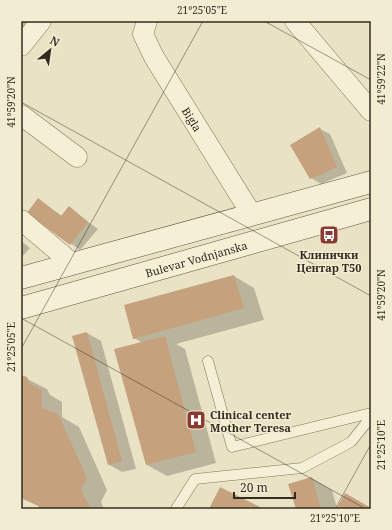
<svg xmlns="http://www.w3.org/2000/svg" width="392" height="530" font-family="'Noto Serif',serif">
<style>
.shadow{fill:#0003}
.building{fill:#c5a17d}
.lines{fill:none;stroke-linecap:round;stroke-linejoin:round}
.lane-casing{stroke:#83745c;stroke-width:11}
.street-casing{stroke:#83745c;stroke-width:21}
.secondary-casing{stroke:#64553f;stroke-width:23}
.lane{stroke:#f5efd6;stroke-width:10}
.street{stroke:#f5efd6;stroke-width:20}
.secondary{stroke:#f5efd6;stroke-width:22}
.ticks{fill:none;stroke:#342b1f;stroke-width:1;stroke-opacity:0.45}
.labels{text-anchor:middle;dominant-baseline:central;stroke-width:3;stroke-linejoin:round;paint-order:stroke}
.street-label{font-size:11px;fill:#342b1f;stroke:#f2ecd3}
.poi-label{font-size:11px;font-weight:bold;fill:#342b1f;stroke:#f2ecd3}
.neatline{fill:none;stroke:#342b1f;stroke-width:1.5}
.ticks-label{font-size:10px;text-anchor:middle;fill:#342b1f}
</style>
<rect width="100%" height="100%" fill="#eae2c4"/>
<!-- shadow -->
<g class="shadow">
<path d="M21,21h6l7,6 -13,15z"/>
<path d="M320,129l10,5 17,39 -26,11 -10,-6z"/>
<path d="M38,200l24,16 7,-8 29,21 -18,21 -52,-37z"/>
<path d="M21,241l9,7 -9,10z"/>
<path d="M234,276l20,12 10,32 -88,24 9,5 31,114 -49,13 -20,-11 -4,-122 -9,-5z"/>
<path d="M87,333l14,8 35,128 -14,3 -14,-8z"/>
<path d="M21,376l26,13 3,6 12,7v15l17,10 28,63 -6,12 3,7h-65l1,-2 -16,-8 -3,-7z"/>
<path d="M312,478l20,12 5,18 34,1h-74z"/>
</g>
<!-- building -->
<g class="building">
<path d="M320,127l17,40 -27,12 -20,-34z"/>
<path d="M38,198l23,18 8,-10 19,16 -18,23 -43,-32z"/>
<path d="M234,275l10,33 -111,31 -9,-34z"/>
<path d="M87,332l35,129 -14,4 -36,-129z"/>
<path d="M165,336l31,116 -50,13 -32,-116z"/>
<path d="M21,375l6,2 3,7 12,6v18l16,6 29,64 -6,12 10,19h-53l1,-3 -16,-7 -2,-5z"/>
<path d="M312,477l9,32h-25l-8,-25z"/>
<path d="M220,487l44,22h-55z"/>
<path d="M345,493l26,15v1h-35z"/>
</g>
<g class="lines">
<defs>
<g id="lane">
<path d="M208,361l24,86 139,-34"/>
<path d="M176,509l19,-30 107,-11 49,-26 20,-25"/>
</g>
<g id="street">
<path id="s1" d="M147,21l-4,13 11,23 98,158"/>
<path d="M295,21l76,90"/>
<path d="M21,46l20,-25"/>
<path d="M21,115l56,42"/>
<path d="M21,220l52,44"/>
</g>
<g id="secondary">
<path d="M21,278l350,-96"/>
<path id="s2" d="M21,308l350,-99"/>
</g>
</defs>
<!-- lane casing -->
<use href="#lane" class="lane-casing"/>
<!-- street casing -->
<use href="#street" class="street-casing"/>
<!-- secondary casing -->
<use href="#secondary" class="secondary-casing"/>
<!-- lane -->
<use href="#lane" class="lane"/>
<!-- street -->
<use href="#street" class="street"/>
<!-- secondary -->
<use href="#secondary" class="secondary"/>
</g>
<!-- ticks -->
<path class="ticks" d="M264,21l107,59M21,102l350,194M21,318l345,191M21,349l182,-328M335,509l36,-65"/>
<!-- icons -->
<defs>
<symbol id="bus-square" viewBox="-11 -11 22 22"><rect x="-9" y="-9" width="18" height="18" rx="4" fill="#8c3931" stroke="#f2ecd3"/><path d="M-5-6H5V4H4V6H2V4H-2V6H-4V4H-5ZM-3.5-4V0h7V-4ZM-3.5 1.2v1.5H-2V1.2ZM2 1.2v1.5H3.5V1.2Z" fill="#fff"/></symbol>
<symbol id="hospital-square" viewBox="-11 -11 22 22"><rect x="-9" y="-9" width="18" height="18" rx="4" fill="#8c3931" stroke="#f2ecd3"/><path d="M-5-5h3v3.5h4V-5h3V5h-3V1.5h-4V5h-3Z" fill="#fff"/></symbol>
</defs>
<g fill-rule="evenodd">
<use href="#bus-square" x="318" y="224" width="22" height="22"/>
<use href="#hospital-square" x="185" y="409" width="22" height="22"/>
</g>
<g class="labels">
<!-- street labels -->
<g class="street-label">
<text stroke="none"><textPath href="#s1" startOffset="112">Bigla</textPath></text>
<text stroke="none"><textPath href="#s2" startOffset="182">Bulevar Vodnjanska</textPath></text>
</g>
<!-- poi labels -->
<g class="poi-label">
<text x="329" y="254">Клинички<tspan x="329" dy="13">Центар Т50</tspan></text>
<text x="210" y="414" text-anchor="start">Clinical center<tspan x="210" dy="13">Mother Teresa</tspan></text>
</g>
</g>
<!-- border -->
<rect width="392" height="530" fill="none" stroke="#f2ecd3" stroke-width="44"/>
<!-- north arrow -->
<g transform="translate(50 50) rotate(29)" stroke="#f2ecd3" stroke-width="3" paint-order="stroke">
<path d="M0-3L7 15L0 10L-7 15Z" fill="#342b1f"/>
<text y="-6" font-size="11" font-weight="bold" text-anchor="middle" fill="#342b1f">N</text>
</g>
<!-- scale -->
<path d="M234 492v6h61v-6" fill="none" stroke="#342b1f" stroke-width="2"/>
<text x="240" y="492" font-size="12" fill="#342b1f" stroke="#f2ecd3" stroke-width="3" paint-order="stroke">20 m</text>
<rect x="22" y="22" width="348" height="486" class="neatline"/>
<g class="ticks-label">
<text x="202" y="14">21°25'05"E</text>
<text transform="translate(381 79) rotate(-90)" y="4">41°59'22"N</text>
<text transform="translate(11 102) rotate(-90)" y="4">41°59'20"N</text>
<text transform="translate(381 295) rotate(-90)" y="4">41°59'20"N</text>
<text transform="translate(11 347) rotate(-90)" y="4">21°25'05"E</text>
<text transform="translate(381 445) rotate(-90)" y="4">21°25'10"E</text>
<text x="335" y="522">21°25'10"E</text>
</g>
</svg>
